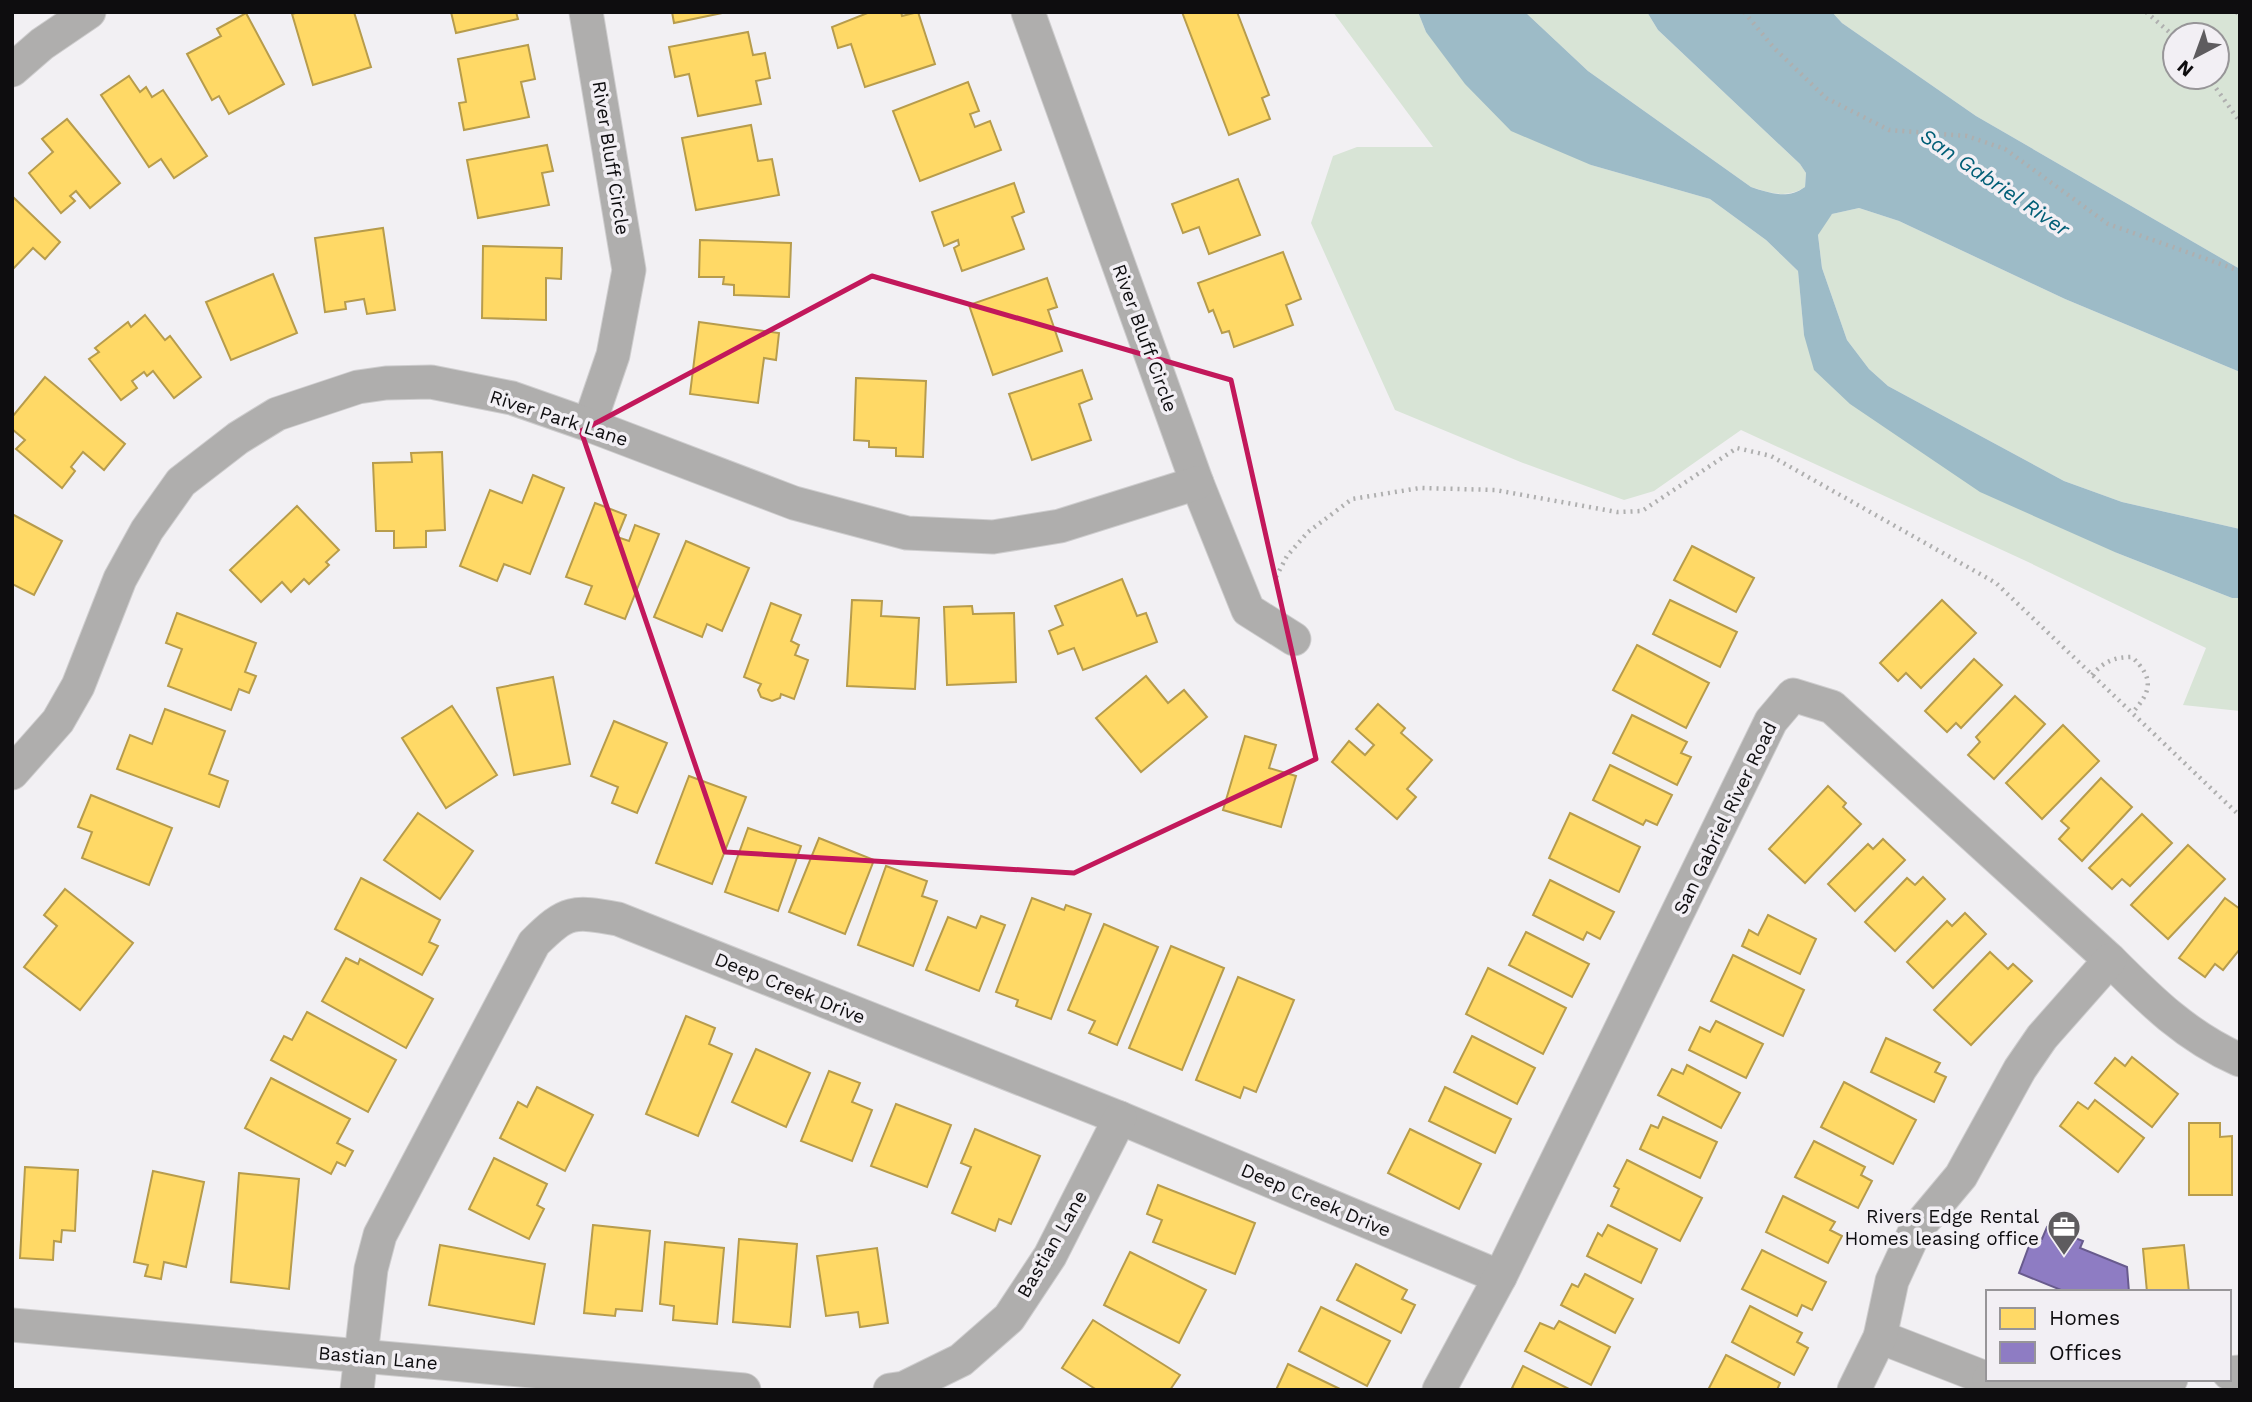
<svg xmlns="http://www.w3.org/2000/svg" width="2252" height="1402" font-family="'Work Sans',sans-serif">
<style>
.green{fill:#d8e4d6;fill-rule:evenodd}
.water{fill:#9dbbc7}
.homes{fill:#ffd966;stroke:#b79c4c;stroke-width:2}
.offices{fill:#8e7cc3;stroke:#685b8d;stroke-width:2}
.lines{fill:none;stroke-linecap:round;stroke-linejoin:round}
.minor-casing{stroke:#cecdce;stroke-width:35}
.path{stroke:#afafaf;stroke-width:4.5;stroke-dasharray:2 5;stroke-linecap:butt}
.minor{stroke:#afaead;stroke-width:33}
.marked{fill:none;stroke:#c2185b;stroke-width:5;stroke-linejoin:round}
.labels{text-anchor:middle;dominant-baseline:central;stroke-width:7;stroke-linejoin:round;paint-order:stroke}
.street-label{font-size:19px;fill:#0e0d0f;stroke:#f2eff4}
.poi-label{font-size:19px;fill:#0e0d0f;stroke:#f2eff4;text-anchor:end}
.water-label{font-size:21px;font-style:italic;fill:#005e76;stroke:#f2eff4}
</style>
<rect width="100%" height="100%" fill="#f2f0f3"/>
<!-- green -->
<g class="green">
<path d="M1333,12h85l8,20 165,133 119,34 56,41 32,31 6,64 313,218 115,45h8v113l-57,-6 23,-57 -180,-87 -285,-131 -87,61 -30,9 -101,-37 -128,-53 -84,-187 22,-67 24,-9h76z"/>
<path d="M1525,12h122l11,18 142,134 6,9 -1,14c-18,12 -35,6 -54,0l-163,-116z"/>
<path d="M1832,12h408v257l-264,-153 -134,-93zM2175,35h42v42h-42z"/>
<path d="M1859,208l40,13 166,78 175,73v157l-118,-27 -58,-21 -176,-95 -19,-17 -22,-29 -25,-72 -4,-33 5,-10 9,-11z"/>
</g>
<!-- water -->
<path class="water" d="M1418,12h107l63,59 163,116c19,6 36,13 54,0l1,-14 -6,-9 -142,-134 -11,-18h185l10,11 134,93 264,153v103l-175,-73 -166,-78 -40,-13 -27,6 -14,21 4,33 25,72 22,29 19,17 176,95 58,21 118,27v69h-8l-115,-45 -137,-61 -130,-88 -36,-34 -10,-35 -6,-64 -32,-31 -56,-41 -119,-34 -80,-34 -46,-47 -39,-52z"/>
<!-- homes -->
<g class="homes">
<path d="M299,12h55l17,55 -58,18 -21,-71z"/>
<path d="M451,12h65l2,7 -62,14z"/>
<path d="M672,12h55l-53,11z"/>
<path d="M870,12h31l1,4 16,-4 17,52 -70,23 -14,-43 -13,4 -6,-21z"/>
<path d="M1182,12h55l32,83 -7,3 8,21 -41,16z"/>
<path d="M246,13l38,71 -55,30 -10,-18 -7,4 -25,-46 34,-18 -4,-7z"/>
<path d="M748,32l5,23 12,-2 5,25 -14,3 5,23 -63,12 -9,-42 -14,3 -6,-30z"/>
<path d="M528,45l7,34 -14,3 8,35 -65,13 -5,-27 7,-1 -8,-43z"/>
<path d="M129,76l11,16 6,-5 6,10 11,-7 44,66 -33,22 -13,-19 -12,8 -48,-72z"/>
<path d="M968,82l11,29 -9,3 5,13 15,-6 11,29 -81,31 -27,-70z"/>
<path d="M67,119l53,64 -30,25 -14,-17 -6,5 5,5 -14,12 -32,-40 24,-21 -11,-13z"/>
<path d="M751,125l7,36 14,-2 7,36 -83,15 -14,-72z"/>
<path d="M547,145l6,26 -11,2 7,32 -71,13 -11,-58z"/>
<path d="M1238,179l22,56 -51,19 -10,-27 -16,6 -11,-29z"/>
<path d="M1014,183l10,29 -12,5 12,32 -62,22 -8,-23 5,-3 -1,-5 -14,6 -12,-34z"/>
<path d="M12,196l48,46 -15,17 -12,-11 -21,22z"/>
<path d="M383,228l12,82 -28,4 -3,-15 -19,3 1,7 -21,3 -10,-74z"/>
<path d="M700,240l91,3 -2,54 -55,-2v-10l-11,-1 1,-7h-25z"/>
<path d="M483,246l79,2 -1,31 -15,-1v42l-64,-2z"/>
<path d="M1283,252l18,47 -15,6 7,20 -59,22 -5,-16 -7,2 -9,-23 -4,2 -11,-29z"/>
<path d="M273,274l24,59 -66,27 -25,-58z"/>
<path d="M1047,278l10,29 -9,3 14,41 -69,24 -24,-70z"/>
<path d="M145,315l20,25 5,-4 31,41 -27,21 -21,-27 -6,5 -3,-4 -12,9 5,7 -16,12 -32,-41 10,-7 -4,-4 33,-26 3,5z"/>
<path d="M699,322l80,11 -3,27 -12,-2 -6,45 -68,-9z"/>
<path d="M1082,370l10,29 -13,5 12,36 -59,20 -23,-66z"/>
<path d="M45,377l80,67 -21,26 -21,-18 -12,15 4,4 -13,17 -46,-39 9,-9 -13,-11v-12z"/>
<path d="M856,378l70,3 -3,76 -27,-1v-8l-27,-1v-6l-15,-1z"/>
<path d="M442,452l3,78 -19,1v16l-32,1v-17h-18l-3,-68 39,-1 -1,-9z"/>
<path d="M533,475l31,13 -34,86 -26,-10 -7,17 -37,-15 30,-76 32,13z"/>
<path d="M595,503l31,12 -9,22 12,4 6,-16 24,9 -34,85 -40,-15 7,-18 -26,-9z"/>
<path d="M297,506l42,44 -13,12 3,3 -20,19 -5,-5 -13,13 -9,-10 -21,20 -31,-32z"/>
<path d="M12,514l50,27 -28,54 -22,-11z"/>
<path d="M686,541l63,27 -27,63 -15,-7 -5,13 -48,-20z"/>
<path d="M1692,546l62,32 -18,34 -62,-32z"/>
<path d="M1122,579l15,37 9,-3 11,29 -74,28 -9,-22 -16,6 -9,-23 14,-6 -8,-19z"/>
<path d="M852,600l30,1 -1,15 38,2 -4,71 -68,-3z"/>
<path d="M1670,600l67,32 -17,35 -67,-33z"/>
<path d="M1942,600l34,33 -55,55 -15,-15 -8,8 -18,-18z"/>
<path d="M771,603l30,12 -10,26 8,4 -4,10 13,5 -14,39 -13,-5 -1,4 -8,3 -11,-4 -3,-7 3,-6 -17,-7z"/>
<path d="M972,606l1,8 41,-1 2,69 -69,3 -3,-78z"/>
<path d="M177,613l79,30 -11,29 11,4 -7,17 -10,-4 -8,21 -63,-24 14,-37 -16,-6z"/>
<path d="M1637,645l72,38 -23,45 -73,-38z"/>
<path d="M1974,659l28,26 -41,43 -5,-5 -9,9 -22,-21z"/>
<path d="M1146,676l22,27 16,-13 23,27 -66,55 -45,-54z"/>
<path d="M553,677l17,87 -56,11 -17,-87z"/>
<path d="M2015,696l30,28 -51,55 -26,-24 12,-13 -4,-5z"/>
<path d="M1378,704l27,24 -4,5 31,27 -25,29 9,8 -19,22 -65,-57 17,-21 16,14 9,-10 -18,-16z"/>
<path d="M452,706l45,69 -51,33 -44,-70z"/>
<path d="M165,709l60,22 -16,43 19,7 -9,26 -102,-38 13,-34 22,9z"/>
<path d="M1632,715l55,27 -6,11 10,4 -14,28 -64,-32z"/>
<path d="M614,721l53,22 -30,70 -25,-10 6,-16 -27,-11z"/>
<path d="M2063,725l36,36 -57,58 -36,-36z"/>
<path d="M1245,736l31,9 -7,23 27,8 -15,51 -58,-17z"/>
<path d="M1610,765l62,30 -15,30 -11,-5 -3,5 -50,-25z"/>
<path d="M689,776l57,21 -34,87 -56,-21z"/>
<path d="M2101,778l31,29 -50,54 -23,-22 10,-11 -8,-7z"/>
<path d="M1828,786l18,17 -3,4 18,17 -56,59 -36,-34z"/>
<path d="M91,795l81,33 -23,57 -67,-27 10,-26 -14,-5z"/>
<path d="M418,813l55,38 -33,48 -56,-39z"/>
<path d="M1570,813l70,34 -21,45 -70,-34z"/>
<path d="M2142,814l30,29 -42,43 -8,-7 -10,10 -23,-21z"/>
<path d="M748,828l53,18 -23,65 -53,-19z"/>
<path d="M819,838l55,22 -29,74 -56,-22z"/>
<path d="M1883,839l22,21 -50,51 -27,-27 40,-40 5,5z"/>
<path d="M2188,845l37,34 -57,60 -37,-34z"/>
<path d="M886,866l41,15 -5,15 15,5 -24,65 -55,-21z"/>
<path d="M1923,877l22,22 -50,52 -30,-29 42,-44 8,7z"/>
<path d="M361,878l79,42 -11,22 9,4 -16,29 -87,-46z"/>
<path d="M1550,880l64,32 -14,27 -13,-7 -4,8 -50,-25z"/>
<path d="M65,889l68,54 -53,67 -56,-43 33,-41 -13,-11z"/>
<path d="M1032,898l32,12 2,-5 25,9 -40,105 -35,-13 2,-6 -22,-8z"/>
<path d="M2225,898l15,11v40l-17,21 -8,-6 -10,13 -26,-19z"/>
<path d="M1965,913l21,21 -53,54 -26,-26 40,-41 5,5z"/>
<path d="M1768,915l48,24 -16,35 -58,-28 7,-16 9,5z"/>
<path d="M981,916l24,9 -26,66 -53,-21 22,-53 28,11z"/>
<path d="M1104,924l54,23 -41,98 -28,-12 6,-12 -27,-11z"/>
<path d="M1526,932l63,32 -17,33 -63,-32z"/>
<path d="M1171,946l53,22 -42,102 -53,-22z"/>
<path d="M1990,952l18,17 5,-5 19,17 -61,64 -37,-35z"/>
<path d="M1733,955l71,35 -21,46 -72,-35z"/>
<path d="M346,958l12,6 2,-5 73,40 -27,49 -84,-47z"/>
<path d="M1488,968l78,40 -23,46 -77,-40z"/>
<path d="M1238,977l56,23 -38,92 -12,-5 -4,11 -44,-18z"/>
<path d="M307,1012l89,48 -28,52 -97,-52 13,-24 8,4z"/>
<path d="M686,1016l29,12 -6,16 23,10 -34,82 -52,-22z"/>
<path d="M1716,1021l47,23 -17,34 -57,-28 11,-23 10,5z"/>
<path d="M1472,1036l63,32 -18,36 -63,-32z"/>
<path d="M1886,1038l54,25 -5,9 11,5 -12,25 -63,-30z"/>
<path d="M756,1049l54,24 -24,54 -54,-25z"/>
<path d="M2132,1057l46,37 -26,33 -57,-44 20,-25 10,8z"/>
<path d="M1687,1065l53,28 -19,35 -63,-33 14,-26 11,5z"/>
<path d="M829,1071l31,12 -8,19 20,8 -20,51 -51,-20z"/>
<path d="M271,1078l79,41 -13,24 16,8 -8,15 -8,-4 -6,12 -86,-46z"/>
<path d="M1844,1082l72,38 -23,44 -72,-37z"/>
<path d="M537,1087l56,28 -28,56 -65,-33 18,-36 9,5z"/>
<path d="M1445,1087l66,32 -16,34 -66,-32z"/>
<path d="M2095,1100l49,38 -26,34 -58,-46 18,-24 10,7z"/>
<path d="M896,1104l55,21 -24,62 -56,-21z"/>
<path d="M1663,1117l54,25 -17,36 -60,-29 11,-24 7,3z"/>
<path d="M2189,1123h31v14l12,-1v59h-43z"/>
<path d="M975,1129l65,27 -29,68 -12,-5 -4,12 -43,-18 19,-46 -10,-4z"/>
<path d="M1410,1129l71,35 -22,45 -71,-36z"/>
<path d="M1814,1141l51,26 -4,8 11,6 -14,27 -63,-31z"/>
<path d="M494,1158l53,26 -10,21 7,4 -15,30 -60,-30z"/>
<path d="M1627,1160l75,38 -22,43 -69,-35 8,-17 -5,-3z"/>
<path d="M25,1167l53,3 -3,61 -13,-1 -1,12 -7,-1 -1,19 -33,-2z"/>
<path d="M153,1171l51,11 -18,85 -22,-5 -3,17 -16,-3 3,-11 -14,-3z"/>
<path d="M239,1173l60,6 -10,110 -58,-7z"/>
<path d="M1158,1185l97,38 -20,51 -82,-32 9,-22 -15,-6z"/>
<path d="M1783,1196l52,26 -5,8 12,6 -14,27 -62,-31z"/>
<path d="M593,1225l57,6 -8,80 -26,-2 -1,7 -31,-3z"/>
<path d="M1608,1225l49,24 -16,34 -54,-27 11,-23 4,3z"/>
<path d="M739,1239l58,5 -7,83 -57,-5z"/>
<path d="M665,1242l59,6 -7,76 -44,-4 1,-14 -14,-2z"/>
<path d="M440,1245l105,19 -11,60 -105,-19z"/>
<path d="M2184,1245l5,47h-42l-4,-43z"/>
<path d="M877,1248l11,75 -28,4 -2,-15 -32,4 -9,-60z"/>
<path d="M1762,1250l64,32 -14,28 -10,-5 -5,11 -55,-27z"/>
<path d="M1130,1252l76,38 -27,53 -75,-38z"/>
<path d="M1356,1264l51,26 -5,9 13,6 -14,28 -64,-33z"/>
<path d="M1585,1274l48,25 -18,34 -54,-28 11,-21 6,3z"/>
<path d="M1750,1306l52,27 -5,9 11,6 -14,27 -62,-33z"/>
<path d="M1321,1307l69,34 -23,45 -68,-35z"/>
<path d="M1093,1320l87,55 -10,15h-73l-35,-22z"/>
<path d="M1559,1321l51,26 -19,38 -66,-34 15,-28 14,6z"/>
<path d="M1726,1355l54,28 -3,7h-69z"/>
<path d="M1288,1364l54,26h-66z"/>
<path d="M1523,1366l48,24h-55l-4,-2z"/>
</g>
<!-- offices -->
<path class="offices" d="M2047,1227l36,14 -3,7 47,19 2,25h-63l-47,-19 14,-38 9,4z"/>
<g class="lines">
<defs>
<g id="minor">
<path d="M586,12l43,258 -16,85 -24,70"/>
<path d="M1028,12l169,471 51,127 46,29"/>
<path d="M12,70l30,-26 47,-32"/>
<path d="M12,773l46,-52 20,-35 42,-107 27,-49 34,-48 57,-44 39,-24 81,-27 28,-4 45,-1 81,16 77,27 205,78 113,30 86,4 67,-11 137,-43"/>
<path d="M12,1325l732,65"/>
<path d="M1880,1337l108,42"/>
<path d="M2229,1373l11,-1"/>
<path d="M1989,1379l14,6 82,3 86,-9"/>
<path d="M357,1390l14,-121 9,-34 154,-292c33,-33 39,-32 84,-24l502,199 380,159"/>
<path d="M890,1390l14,-2 57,-28 48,-42 41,-62 70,-138"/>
<path d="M1439,1390l61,-113 271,-556 22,-26 39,12 278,253c41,41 76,76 130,100"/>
<path d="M1854,1390l26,-53 12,-56 23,-50 46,-55 59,-107 22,-32 68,-77"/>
</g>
</defs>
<!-- minor casing -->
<use href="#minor" class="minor-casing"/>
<!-- path -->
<g class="path">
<path d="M1744,12l30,36 52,50 63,32 78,6 38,13 103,75 132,47"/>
<path d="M2146,12l29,25"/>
<path d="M2236,12l4,2"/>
<path d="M2208,77l32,45"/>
<path d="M1276,577l11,-21 21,-24 44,-33 68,-11 75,2 122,22 25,-1 95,-63 34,8 225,127 244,233"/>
<path d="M2092,675c12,-14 23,-18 40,-18 22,21 20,34 0,56"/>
</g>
<!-- minor -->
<use href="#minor" class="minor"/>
</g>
<!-- marked area -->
<path class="marked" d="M872,276l359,104 85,379 -242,114 -349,-21 -144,-421z"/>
<!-- icons -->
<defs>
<symbol id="office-pin" viewBox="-11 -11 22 30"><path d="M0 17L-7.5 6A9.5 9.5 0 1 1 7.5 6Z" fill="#5e5c5f" stroke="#f2eff4"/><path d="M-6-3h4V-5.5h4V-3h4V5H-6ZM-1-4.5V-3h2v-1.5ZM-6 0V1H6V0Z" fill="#fff"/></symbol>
</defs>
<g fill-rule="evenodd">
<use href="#office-pin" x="2045" y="1208" width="38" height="52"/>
</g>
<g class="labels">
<!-- street labels -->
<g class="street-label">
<text transform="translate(611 158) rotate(81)">River Bluff Circle</text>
<text transform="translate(1145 338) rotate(70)">River Bluff Circle</text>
<text transform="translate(559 418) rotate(18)">River Park Lane</text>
<text transform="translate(1725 818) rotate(-64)">San Gabriel River Road</text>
<text transform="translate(790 988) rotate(22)">Deep Creek Drive</text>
<text transform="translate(1316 1200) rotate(23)">Deep Creek Drive</text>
<text transform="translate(1052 1244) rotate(-60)">Bastian Lane</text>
<text transform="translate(378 1358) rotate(5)">Bastian Lane</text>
</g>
<!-- poi labels -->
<g class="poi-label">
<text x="2039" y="1216">Rivers Edge Rental<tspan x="2039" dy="22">Homes leasing office</tspan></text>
</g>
<!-- water labels -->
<g class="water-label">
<text transform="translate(1995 182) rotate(34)">San Gabriel River</text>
</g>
</g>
<!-- border -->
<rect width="2252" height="1402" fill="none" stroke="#0e0d0f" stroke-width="28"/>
<!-- legend -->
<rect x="1986" y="1290" width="245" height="91" fill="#f2eff4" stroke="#979598" stroke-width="2"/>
<rect x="2000" y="1308" width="35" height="21" fill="#ffd966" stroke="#979598" stroke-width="2"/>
<text x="2049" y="1325" font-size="21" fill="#0e0d0f">Homes</text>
<rect x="2000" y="1342" width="35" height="21" fill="#8e7cc3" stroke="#979598" stroke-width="2"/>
<text x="2049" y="1360" font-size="21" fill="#0e0d0f">Offices</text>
<!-- north arrow -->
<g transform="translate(2196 56) rotate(221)"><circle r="33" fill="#f2eff4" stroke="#979598" stroke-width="2"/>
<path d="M0-5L12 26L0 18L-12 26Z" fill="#5e5c5f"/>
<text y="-10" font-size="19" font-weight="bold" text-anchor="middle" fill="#0e0d0f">N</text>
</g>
</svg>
